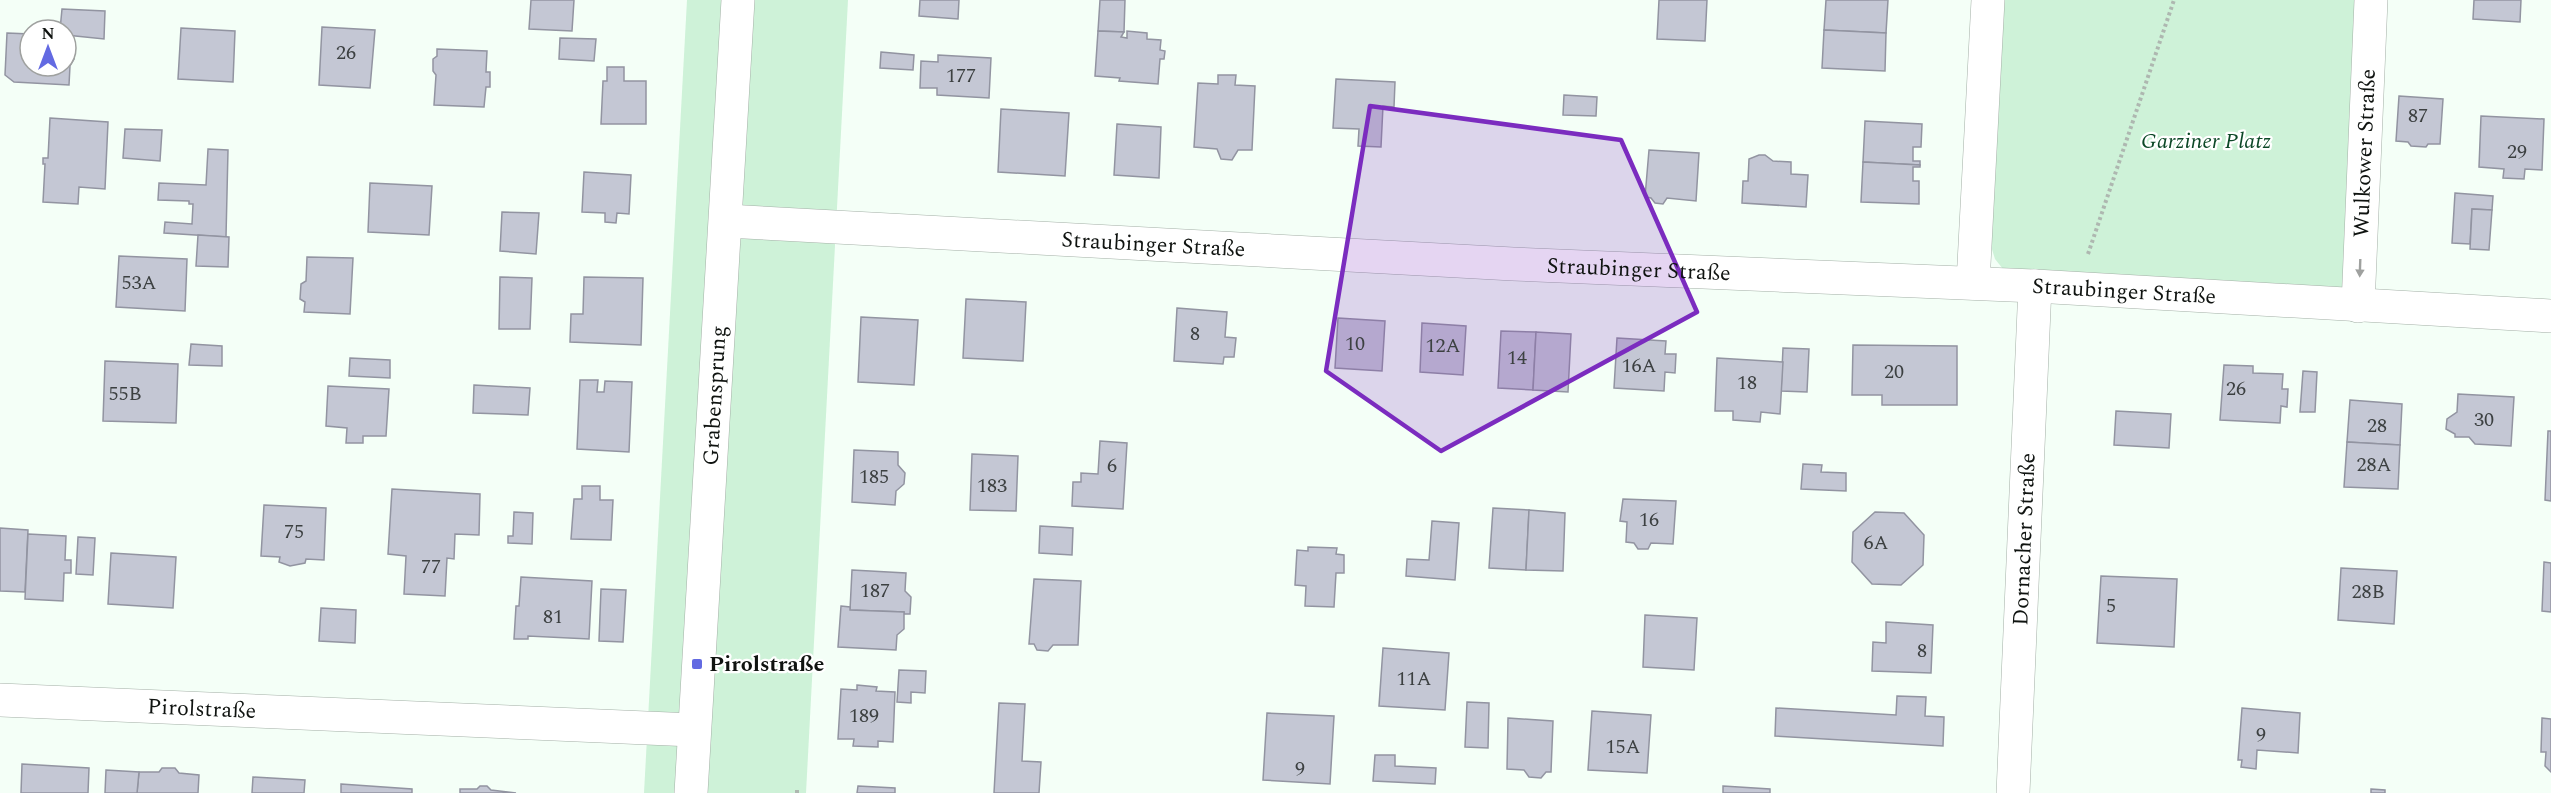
<svg xmlns="http://www.w3.org/2000/svg" width="2551" height="793" font-family="Spectral,serif">
<style>
.green{fill:#cef2d8}
.building{fill:#c4c7d4;stroke:#9294a1;stroke-width:1.5}
.lines{fill:none;stroke-linecap:round;stroke-linejoin:round}
.street-casing{stroke:#a4b0a7;stroke-width:34}
.path{stroke:#aeb7b0;stroke-width:4;stroke-dasharray:3 3;stroke-linecap:butt}
.street{stroke:#fff;stroke-width:33}
.oneway{fill:#9fa19f}
.marked{fill:#7b2cbf;fill-opacity:0.2;stroke:#7b2cbf;stroke-width:4.5;stroke-linejoin:round}
.poi-dot{fill:#636ae2;stroke:#fff;stroke-width:2}
.labels{text-anchor:middle;dominant-baseline:central;stroke-width:4.5;stroke-linejoin:round;paint-order:stroke}
.number-label{font-size:20px;fill:#3c4041}
.park-label{font-size:22px;font-style:italic;fill:#0c4827;stroke:#fff}
.street-label{font-size:22px;fill:#0f1310;stroke:#fff}
.poi-label{font-size:22px;font-weight:bold;fill:#0f1310;stroke:#fff;text-anchor:start}
</style>
<rect width="100%" height="100%" fill="#f4fff7"/>
<!-- green -->
<g class="green">
<path d="M687,0h161l-42,793h-162z"/>
<path d="M2002,0h356l-12,288 -339,-14 -12,-15 -4,-13z"/>
</g>
<!-- building -->
<g class="building">
<path d="M531,0h43l-2,31 -43,-2z"/>
<path d="M920,0h39l-1,19 -39,-3z"/>
<path d="M1100,0h25l-1,32 -26,-1z"/>
<path d="M1659,0h48l-2,41 -48,-2z"/>
<path d="M1826,0h62l-2,33 -62,-3z"/>
<path d="M2474,0h47l-1,22 -47,-3z"/>
<path d="M62,9l43,2 -1,28 -38,-4v-5h-6z"/>
<path d="M322,27l53,3 -5,58 -51,-3z"/>
<path d="M181,28l54,3 -2,51 -55,-3z"/>
<path d="M1824,30l62,3 -1,38 -63,-3z"/>
<path d="M1098,31l26,1 -3,5 6,1v-7l20,2v6l14,1 -1,10 5,1 -1,8h-4l-2,25 -39,-3 1,-3 -25,-2z"/>
<path d="M7,33l23,1v32h36v-31l5,1 -1,12 4,3v8l-4,7 -1,19 -55,-3 -9,-7z"/>
<path d="M560,38l36,1 -2,22 -35,-2z"/>
<path d="M437,49l50,2 -1,21h4v15h-4l-2,20 -50,-2 2,-30 -3,-4v-12l4,-3z"/>
<path d="M881,52l33,3 -1,15 -33,-2z"/>
<path d="M938,55l53,3 -2,40 -52,-3v-7h-17l1,-27 17,1z"/>
<path d="M607,67h17v14h22v43h-45l2,-43h4z"/>
<path d="M1218,75h18l-1,10 20,1 -3,64h-14l-6,10 -11,-1 -4,-10 -23,-2 4,-64 20,1z"/>
<path d="M1336,79l59,3 -1,25 -11,-1 -2,41 -23,-1 1,-17 -26,-1z"/>
<path d="M1564,95l33,2 -1,19 -33,-1z"/>
<path d="M2399,96l44,3 -3,45h-12l-2,3 -15,-1 -3,-4 -12,-1z"/>
<path d="M1001,109l68,4 -4,63 -67,-4z"/>
<path d="M2481,116l63,3 -2,51 -17,-1 -1,10 -21,-1 1,-9 -25,-2z"/>
<path d="M50,118l58,4 -3,67 -26,-2 -1,17 -35,-2 2,-38h-2v-6h5z"/>
<path d="M1865,121l57,3 -1,23h-8v14h7v4l-57,-3z"/>
<path d="M1117,124l44,3 -2,51 -45,-3z"/>
<path d="M125,129l37,1 -2,31 -37,-3z"/>
<path d="M208,149l20,1 -2,87 -62,-4 1,-11 27,2 1,-20h-4v-3l-31,-1 1,-17 47,2z"/>
<path d="M1649,150l50,3 -3,48 -29,-3 -4,6 -8,-1 -4,-5 -6,-1z"/>
<path d="M1759,155h6l8,6 18,1v12l17,1 -2,32 -64,-4 1,-22h5l1,-22z"/>
<path d="M1863,162l57,3v2h-7v14h6v23l-58,-2z"/>
<path d="M584,172l47,3 -2,39 -12,-1 -1,10 -11,-1v-9l-23,-1z"/>
<path d="M370,183l62,3 -3,49 -61,-3z"/>
<path d="M2455,193l38,3 -1,14 -20,-1 -2,35 -18,-1z"/>
<path d="M2472,209l20,1 -3,40 -19,-1z"/>
<path d="M502,212l37,1 -3,41 -36,-3z"/>
<path d="M198,235l31,2 -1,30 -32,-1z"/>
<path d="M119,256l68,3 -2,52 -69,-4z"/>
<path d="M307,257l46,1 -3,56 -46,-2 1,-10 -5,-3 1,-15 5,-3z"/>
<path d="M500,277l32,1 -2,51h-31z"/>
<path d="M584,277l59,1 -2,67 -71,-3 1,-28h12z"/>
<path d="M966,299l60,3 -3,59 -60,-3z"/>
<path d="M1177,308l50,4 -2,25 11,1 -2,19h-10l-1,7 -49,-3z"/>
<path d="M861,317l57,3 -4,65 -56,-3z"/>
<path d="M1338,318l47,3 -3,50 -47,-3z"/>
<path d="M1422,323l44,3 -3,49 -43,-3z"/>
<path d="M1501,331l35,1 -3,58 -35,-2z"/>
<path d="M1536,332l35,2 -3,58 -35,-2z"/>
<path d="M1617,338l49,3 -1,13h11l-1,19 -10,-1 -1,19 -50,-3z"/>
<path d="M191,344l31,2v20l-33,-1z"/>
<path d="M1853,345l104,1v59h-75v-10h-30z"/>
<path d="M1783,348l26,1 -2,43 -26,-1z"/>
<path d="M350,358l40,2v18l-41,-2z"/>
<path d="M1717,358l66,4 -3,52 -19,-2 -1,10 -27,-2v-9h-18z"/>
<path d="M105,361l73,3 -2,59 -73,-2z"/>
<path d="M2224,365l29,1v7l30,1 -1,15h6l-1,18 -6,-1 -1,17 -60,-3z"/>
<path d="M2303,371l14,1 -2,40h-15z"/>
<path d="M580,380h18l-1,12h7l1,-11 27,1 -3,70 -52,-3z"/>
<path d="M474,385l56,3 -2,27 -55,-2z"/>
<path d="M328,386l61,3 -3,47h-23v7h-17l1,-15 -21,-2z"/>
<path d="M2458,394l56,3 -3,49 -36,-2 -6,-7h-14v-3l-9,-5 1,-10 10,-7z"/>
<path d="M2350,400l52,4 -2,41 -53,-3z"/>
<path d="M2116,411l55,3 -2,34 -55,-3z"/>
<path d="M2548,431h3v70l-6,-1z"/>
<path d="M1100,441l27,2 -4,66 -51,-3 1,-24h8v-9l17,1z"/>
<path d="M2347,442l53,3 -2,44 -54,-2z"/>
<path d="M854,450l44,2v13l7,8 -1,11 -8,7 -1,14 -43,-3z"/>
<path d="M972,454l46,2 -2,55 -46,-1z"/>
<path d="M1803,464l19,1 -1,7 25,1v18l-45,-2z"/>
<path d="M582,486h18v14h13l-2,40 -40,-1 3,-40h8z"/>
<path d="M392,489l88,5 -1,41 -24,-1 -1,25 -7,-1 -2,38 -41,-2 2,-38 -18,-2z"/>
<path d="M1623,499l53,2 -3,43 -22,-1 -3,6h-10l-4,-6 -8,-1 1,-20 -7,-1z"/>
<path d="M264,505l62,3 -2,52 -18,-1 -1,4 -15,3 -11,-4 1,-5 -19,-1z"/>
<path d="M1493,508l36,2 -3,60 -37,-2z"/>
<path d="M1529,510l36,3 -2,58 -37,-1z"/>
<path d="M514,512l19,1 -1,31 -24,-1v-7h5z"/>
<path d="M1875,512l29,1 20,22 -1,30 -22,20 -29,-1 -20,-22 1,-30z"/>
<path d="M1432,521l27,2 -4,57 -49,-4 1,-17 22,1z"/>
<path d="M1040,526l33,2 -1,27 -33,-2z"/>
<path d="M0,528l28,2 -3,62 -25,-1z"/>
<path d="M28,534l38,2 -1,24h6v13h-7l-1,28 -38,-2z"/>
<path d="M78,537l17,1 -2,37 -17,-1z"/>
<path d="M1308,547l29,1 -1,6 8,1v18h-8l-2,34 -29,-1 1,-20 -11,-1 2,-35 11,1z"/>
<path d="M111,553l65,4 -3,51 -65,-4z"/>
<path d="M2544,562l7,1v49l-9,-1z"/>
<path d="M2341,568l56,3 -3,53 -56,-4z"/>
<path d="M852,570l54,3 -1,18 6,6 -1,17h-6v-2l-54,-2z"/>
<path d="M2101,576l76,3 -3,68 -77,-4z"/>
<path d="M521,577l71,4 -3,58 -61,-3v3h-14l2,-33h3z"/>
<path d="M1034,579l47,2 -3,64h-25l-5,6 -11,-1 -3,-6h-5z"/>
<path d="M601,589l25,1 -3,52 -24,-1z"/>
<path d="M841,606l9,1v3l54,2v17l-7,6 -1,15 -58,-3z"/>
<path d="M321,608l35,2 -1,33 -36,-2z"/>
<path d="M1645,615l52,3 -3,52 -51,-3z"/>
<path d="M1886,622l47,3 -2,48 -59,-2 1,-29 13,1z"/>
<path d="M1383,648l66,5 -4,57 -66,-4z"/>
<path d="M899,670l27,1 -1,22 -14,-1v11l-14,-1z"/>
<path d="M857,685l20,2 -1,4 19,1 -2,50 -15,-1v6l-25,-1 1,-7h-16l3,-50 16,1z"/>
<path d="M1897,696l29,1 -1,19 19,1 -1,29 -168,-10 1,-28 120,7z"/>
<path d="M1467,702l22,1 -1,45 -23,-1z"/>
<path d="M999,703l26,1 -3,57 19,1 -2,31h-45z"/>
<path d="M2242,708l58,5 -2,40 -41,-3 -1,19 -15,-2 1,-7h-4z"/>
<path d="M1592,711l59,4 -4,58 -59,-3z"/>
<path d="M1267,713l67,3 -4,68 -67,-4z"/>
<path d="M1508,718l45,3 -2,51h-5l-5,6 -12,-1 -5,-7 -17,-1z"/>
<path d="M2542,718l9,1v53l-6,-6 1,-14h-5z"/>
<path d="M1375,755h20v11l41,2 -1,16 -62,-3z"/>
<path d="M22,764l67,4 -1,25h-67z"/>
<path d="M162,768h13l4,5 20,2 -1,18h-61l2,-21h20z"/>
<path d="M106,770l33,2 -2,21h-32z"/>
<path d="M253,777l52,3 -1,13h-52z"/>
<path d="M341,784l71,5v4h-71z"/>
<path d="M480,786h7l4,4 25,3h-56v-4h17z"/>
<path d="M858,786l37,2v5h-38z"/>
<path d="M1723,786l47,3v4h-47z"/>
<path d="M2371,789l14,1v3h-14z"/>
</g>
<g class="lines">
<defs>
<g id="street">
<path id="s1" d="M726,221l787,43 522,22 516,30"/>
<path d="M1973,283l15,-283"/>
<path id="s2" d="M2358,306l13,-306"/>
<path id="s3" d="M0,700l693,30"/>
<path id="s4" d="M691,793l47,-793"/>
<path id="s5" d="M2013,793l22,-507"/>
</g>
</defs>
<!-- street casing -->
<use href="#street" class="street-casing"/>
<!-- path -->
<g class="path">
<path d="M2088,254l86,-254"/>
<path d="M797,793v-6"/>
</g>
<!-- street -->
<use href="#street" class="street"/>
</g>
<!-- one-way arrows -->
<defs><path id="oneway-solid" d="M-6-.8H1V-3.2L6.5 0L1 3.2V.8H-6Z" transform="scale(1.5)"/></defs>
<use class="oneway" href="#oneway-solid" transform="translate(2360 268) rotate(92)"/>
<!-- marked area -->
<path class="marked" d="M1370,106l251,34 76,172 -256,139 -115,-80z"/>
<!-- markers -->
<rect class="poi-dot" x="691" y="658" width="12" height="12" rx="3"/>
<g class="labels">
<!-- number labels -->
<g class="number-label">
<text x="346" y="53">26</text>
<text x="961" y="76">177</text>
<text x="2418" y="116">87</text>
<text x="2517" y="152">29</text>
<text x="139" y="283">53A</text>
<text x="1195" y="334">8</text>
<text x="1355" y="344">10</text>
<text x="1443" y="346">12A</text>
<text x="1517" y="358">14</text>
<text x="1639" y="366">16A</text>
<text x="1894" y="372">20</text>
<text x="1747" y="383">18</text>
<text x="2236" y="389">26</text>
<text x="125" y="394">55B</text>
<text x="2484" y="420">30</text>
<text x="2377" y="426">28</text>
<text x="2374" y="465">28A</text>
<text x="1112" y="466">6</text>
<text x="874" y="477">185</text>
<text x="992" y="486">183</text>
<text x="1649" y="520">16</text>
<text x="294" y="532">75</text>
<text x="1876" y="543">6A</text>
<text x="431" y="567">77</text>
<text x="875" y="591">187</text>
<text x="2368" y="592">28B</text>
<text x="2111" y="606">5</text>
<text x="553" y="617">81</text>
<text x="1922" y="651">8</text>
<text x="1414" y="679">11A</text>
<text x="864" y="716">189</text>
<text x="2261" y="735">9</text>
<text x="1623" y="747">15A</text>
<text x="1300" y="769">9</text>
</g>
<!-- park labels -->
<g class="park-label">
<text x="2206" y="141">Garziner Platz</text>
</g>
<!-- street labels -->
<g class="street-label">
<text stroke="none"><textPath href="#s2" startOffset="153">Wulkower Straße</textPath></text>
<text stroke="none"><textPath href="#s1" startOffset="428">Straubinger Straße</textPath></text>
<text stroke="none"><textPath href="#s1" startOffset="914">Straubinger Straße</textPath></text>
<text stroke="none"><textPath href="#s1" startOffset="1400">Straubinger Straße</textPath></text>
<text stroke="none"><textPath href="#s4" startOffset="398">Grabensprung</textPath></text>
<text stroke="none"><textPath href="#s5" startOffset="254">Dornacher Straße</textPath></text>
<text stroke="none"><textPath href="#s3" startOffset="202">Pirolstraße</textPath></text>
</g>
<!-- poi labels -->
<g class="poi-label">
<text x="709" y="664">Pirolstraße</text>
</g>
</g>
<!-- north arrow -->
<g transform="translate(48 48)"><circle r="28" fill="#ffffff" stroke="#9fa19f" stroke-width="1.5"/>
<path d="M0-4.5L10 22L0 15L-10 22Z" fill="#636ae2"/>
<text y="-9" font-size="16" font-weight="bold" text-anchor="middle" fill="#0f1310">N</text>
</g>
</svg>
